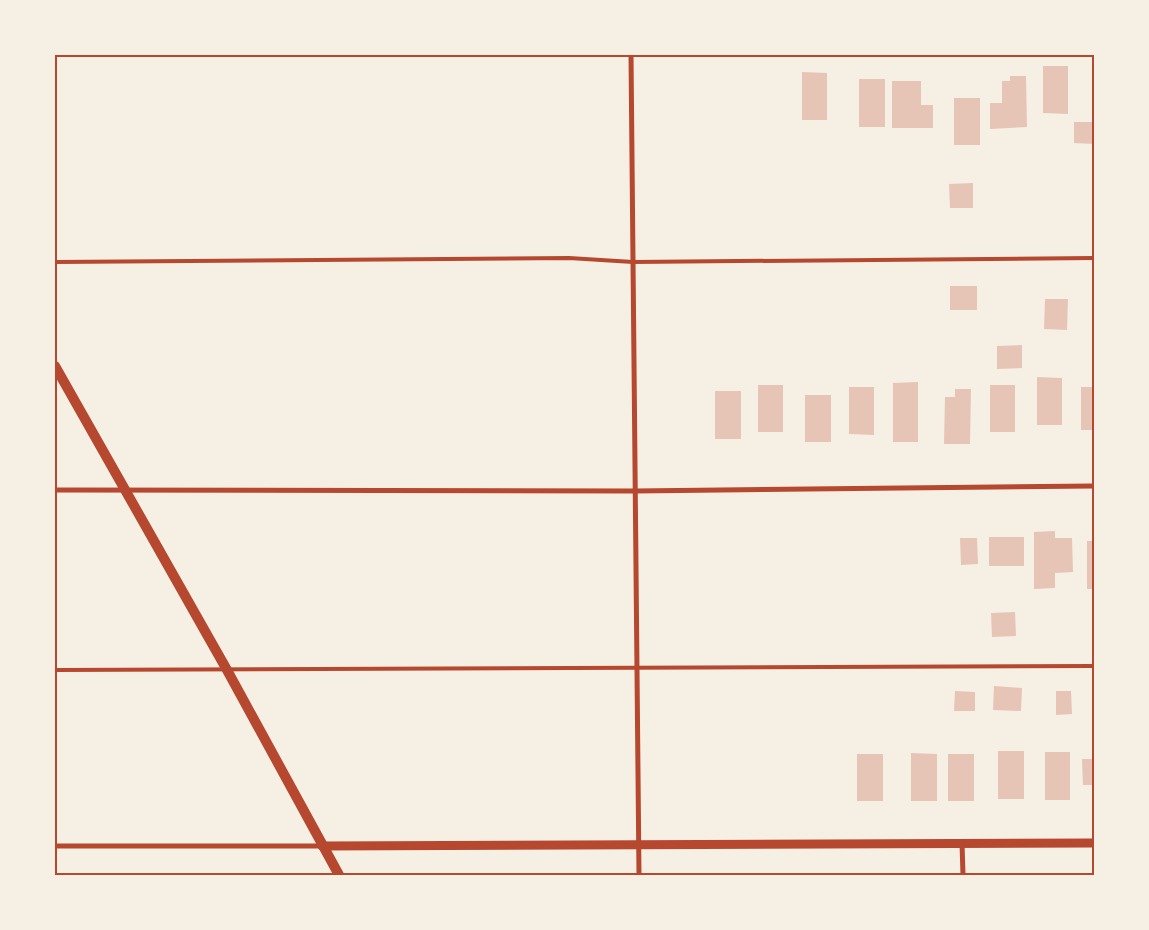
<svg xmlns="http://www.w3.org/2000/svg" width="1149" height="930" font-family="Roboto,sans-serif">
<style>
.building{fill:#e6c5b7}
.lines{fill:none;stroke-linecap:round;stroke-linejoin:round}
.service{stroke:#b5482f;stroke-width:4}
.minor{stroke:#b5482f;stroke-width:5}
.tertiary{stroke:#b5482f;stroke-width:9}
.secondary{stroke:#b5482f;stroke-width:10}
.neatline{fill:none;stroke:#b5482f;stroke-width:2}
</style>
<rect width="100%" height="100%" fill="#f6efe4"/>
<!-- building -->
<g class="building">
<path d="M1043,66h25v48l-25,-1z"/>
<path d="M802,72l25,1v47h-25z"/>
<path d="M1010,76h16l1,51 -37,2v-26h12v-22h8z"/>
<rect x="859" y="79" width="26" height="48"/>
<path d="M892,81h29v24h12v23h-41z"/>
<rect x="954" y="98" width="26" height="47"/>
<path d="M1074,122h20v22l-20,-1z"/>
<path d="M973,183v25h-23l-1,-24z"/>
<rect x="950" y="286" width="27" height="24"/>
<path d="M1045,299h23l-1,31 -23,-1z"/>
<path d="M1022,345v23l-25,1v-23z"/>
<path d="M1037,377l25,1v47h-25z"/>
<path d="M918,382v60h-25v-59z"/>
<rect x="758" y="385" width="25" height="47"/>
<rect x="990" y="385" width="25" height="47"/>
<path d="M849,387h25v48l-25,-1z"/>
<rect x="1081" y="387" width="13" height="43"/>
<path d="M955,389h16l-1,55h-26l1,-47h10z"/>
<rect x="715" y="391" width="26" height="48"/>
<rect x="805" y="395" width="26" height="47"/>
<path d="M1055,531v7h17l1,34 -18,1v15l-21,1v-57z"/>
<rect x="989" y="537" width="35" height="29"/>
<path d="M960,538h17l1,26 -17,1z"/>
<rect x="1087" y="541" width="7" height="48"/>
<path d="M1015,612l1,24 -24,1 -1,-24z"/>
<path d="M994,686l28,2 -1,23 -28,-1z"/>
<path d="M955,691l20,1v19h-21z"/>
<path d="M1056,691h15l1,23 -16,1z"/>
<rect x="998" y="751" width="26" height="48"/>
<rect x="1045" y="752" width="25" height="48"/>
<path d="M911,753l26,1v47h-26z"/>
<rect x="857" y="754" width="26" height="47"/>
<rect x="948" y="754" width="26" height="47"/>
<path d="M1082,759h12v26h-11z"/>
</g>
<g class="lines">
<!-- service -->
<g class="service">
<path d="M55,262l514,-4 64,4 461,-4"/>
<path d="M55,670l1039,-4"/>
</g>
<!-- minor -->
<g class="minor">
<path d="M631,55l8,820"/>
<path d="M55,490l580,1 459,-5"/>
<path d="M962,843l1,32"/>
<path d="M55,846h267"/>
</g>
<!-- tertiary -->
<path class="tertiary" d="M322,846l772,-3"/>
<!-- secondary -->
<path class="secondary" d="M55,366l172,304 112,205"/>
</g>
<!-- border -->
<rect width="1149" height="930" fill="none" stroke="#f6efe4" stroke-width="112"/>
<rect x="56" y="56" width="1037" height="818" class="neatline"/>
</svg>
